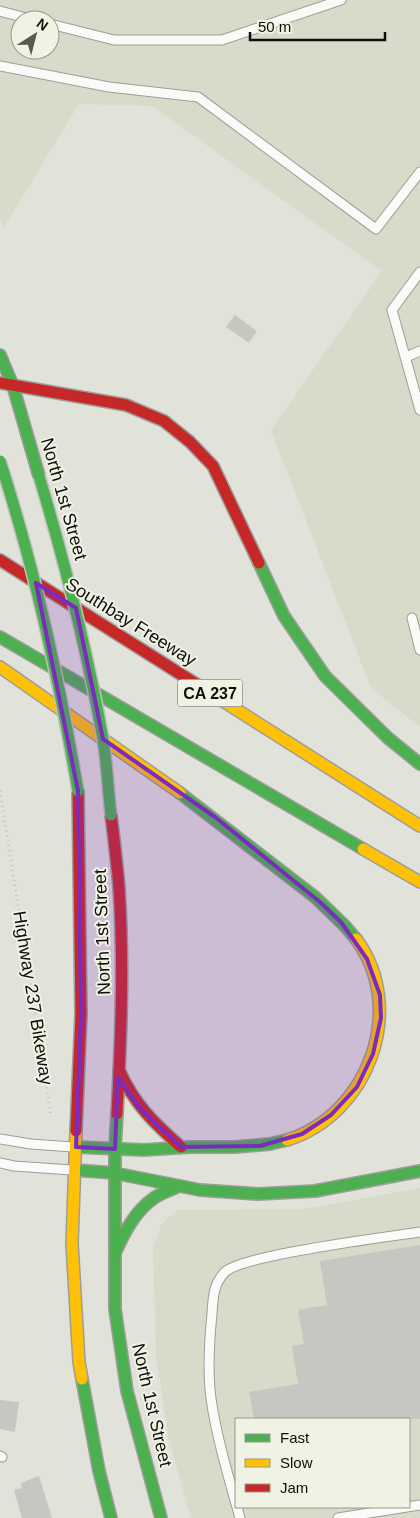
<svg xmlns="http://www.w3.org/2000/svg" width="420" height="1518" font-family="Helvetica,sans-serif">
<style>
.built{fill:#d8daca;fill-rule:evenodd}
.building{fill:#c7c7c1}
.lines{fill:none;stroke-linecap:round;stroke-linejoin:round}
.lane-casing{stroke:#9d9e99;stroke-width:11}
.fast-casing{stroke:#9d9e99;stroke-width:14}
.slow-casing{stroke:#9d9e99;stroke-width:14}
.jam-casing{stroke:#9d9e99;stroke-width:14}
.path{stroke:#c3c3c0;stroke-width:3;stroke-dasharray:1 4;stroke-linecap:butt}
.lane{stroke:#fafbf9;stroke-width:9}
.fast{stroke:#4caf50;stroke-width:11}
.slow{stroke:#ffc107;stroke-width:11}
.jam{stroke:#c62828;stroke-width:11}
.fast-bridge-casing{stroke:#c0c0bc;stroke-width:14;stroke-linecap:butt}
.fast-bridge{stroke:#4caf50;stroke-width:11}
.marked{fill:#7b2cbf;fill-opacity:0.2;stroke:#7b2cbf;stroke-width:4;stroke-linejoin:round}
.labels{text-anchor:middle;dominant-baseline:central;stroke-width:4;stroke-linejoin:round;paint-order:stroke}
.shield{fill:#f0f3e4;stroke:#52534c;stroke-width:1}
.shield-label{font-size:16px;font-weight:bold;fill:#0f0f0b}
.street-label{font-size:18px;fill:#0f0f0b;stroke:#f0f3e4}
</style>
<rect width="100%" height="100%" fill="#e1e2da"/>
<!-- built -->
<g class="built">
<path d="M0,0h420v727l-49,-39 -100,-258 111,-159 -230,-165 -73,-2 -75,123 -4,-7zM20,20h30v30h-30z"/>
<path d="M420,1188v330h-229l-22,-78 -13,-85 -3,-106 8,-24 16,-15 128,-1zM236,1419h173v88h-173z"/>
</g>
<!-- building -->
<g class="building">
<path d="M235,315l22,16 -8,12 -23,-16z"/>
<path d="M420,1245v174h-166l-5,-27 49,-8 -6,-38 12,-2 -6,-34 29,-5 -7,-44z"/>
<path d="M0,1400l19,2 -4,30 -15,-3z"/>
<path d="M39,1476l13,42h-30l-8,-28 8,-2 -1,-5z"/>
</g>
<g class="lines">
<defs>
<g id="lane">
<path d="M0,11l34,9"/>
<path d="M50,24l64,16h108l119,-40"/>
<path d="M0,66l109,21 89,10 178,132 44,-57"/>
<path d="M420,272l-28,38 28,100"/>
<path d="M406,357l14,-6"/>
<path d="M412,618l8,32"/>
<path d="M0,1139l31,5 42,3"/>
<path d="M0,1163l14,3 58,4"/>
<path d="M0,1456l2,1"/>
<path d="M236,1504c-9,-33 -19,-65 -24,-99 -5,-29 -3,-62 0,-91 1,-15 1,-30 13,-42 17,-17 163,-35 195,-40"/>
<path d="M237,1507l3,11"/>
<path d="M338,1518l82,-13"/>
</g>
<g id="fast">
<path d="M0,355l13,31"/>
<path d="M13,386l26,90"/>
<path d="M259,563l25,53 41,60 63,62 32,26"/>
<path d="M0,637l363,212"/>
<path d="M180,793l135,104 30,29 11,13"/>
<path d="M117,1114l-2,35v160l12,82 34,127"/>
<path d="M76,1147l68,3 46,-3h45l35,-3 17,-4"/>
<path d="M75,1170l39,3 86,17 58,4 57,-3 105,-20"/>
<path d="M115,1253c9,-20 20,-42 39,-55 7,-5 17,-8 25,-12"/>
<path d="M82,1379l17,92 12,47"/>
</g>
<g id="slow">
<path d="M0,667l180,126"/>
<path d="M223,701l197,125"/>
<path d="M363,849l57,33"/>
<path d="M76,1131l-4,112 7,119 3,17"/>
<path d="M287,1140c81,-25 121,-131 69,-201"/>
</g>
<g id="jam">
<path d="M0,383l126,22 38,16 26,21 23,24 46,97"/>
<path d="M0,560l223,141"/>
<path d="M111,815c3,24 6,48 8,73 5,75 2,151 -2,226"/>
<path d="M119,1070c15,34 35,53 62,77"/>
<path d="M76,1131l5,-117 -3,-223"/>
</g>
</defs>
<!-- lane casing -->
<use href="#lane" class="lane-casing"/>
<!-- fast casing -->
<use href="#fast" class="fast-casing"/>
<!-- slow casing -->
<use href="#slow" class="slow-casing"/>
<!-- jam casing -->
<use href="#jam" class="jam-casing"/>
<!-- path -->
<path class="path" d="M0,791l51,325"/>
<!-- lane -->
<use href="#lane" class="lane"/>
<!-- fast -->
<use href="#fast" class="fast"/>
<!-- slow -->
<use href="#slow" class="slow"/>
<!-- jam -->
<use href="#jam" class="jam"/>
<defs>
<g id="fast-bridge">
<path d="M0,461c35,108 59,218 78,330"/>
<path d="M39,476c26,87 48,174 64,263 4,25 5,51 8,76"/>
</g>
</defs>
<!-- fast-bridge casing -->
<use href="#fast-bridge" class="fast-bridge-casing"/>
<!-- fast-bridge -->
<use href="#fast-bridge" class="fast-bridge"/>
</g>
<!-- marked area -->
<path class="marked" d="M36,583l40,25 27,131 112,78 105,85 21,20 26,37 13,36 1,23 -8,36 -16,33 -26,28 -29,19 -42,12 -79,1 -40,-37 -23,-32 -3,71 -39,-2 5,-133 -3,-223z"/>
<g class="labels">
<!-- shield labels -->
<rect class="shield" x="177.5" y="679.5" width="65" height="27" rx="4"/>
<g class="shield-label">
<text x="210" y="693">CA 237</text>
</g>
<!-- street labels -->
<g class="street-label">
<text transform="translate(64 499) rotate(74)">North 1st Street</text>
<text transform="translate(131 622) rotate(32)">Southbay Freeway</text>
<text transform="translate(102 932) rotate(-92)">North 1st Street</text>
<text transform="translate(33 998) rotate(81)">Highway 237 Bikeway</text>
<text transform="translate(152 1405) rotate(77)">North 1st Street</text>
</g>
</g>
<!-- legend -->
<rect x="235" y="1418" width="175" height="90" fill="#f0f3e4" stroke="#96988d"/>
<rect x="245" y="1434" width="25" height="8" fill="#4caf50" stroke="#96988d"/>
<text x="280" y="1443" font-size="15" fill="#0f0f0b">Fast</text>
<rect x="245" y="1459" width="25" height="8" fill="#ffc107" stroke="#96988d"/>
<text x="280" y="1468" font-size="15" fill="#0f0f0b">Slow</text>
<rect x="245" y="1484" width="25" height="8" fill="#c62828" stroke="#96988d"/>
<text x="280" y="1493" font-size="15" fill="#0f0f0b">Jam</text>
<!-- north arrow -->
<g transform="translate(35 35) rotate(36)"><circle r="24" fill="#f0f3e4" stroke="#96988d"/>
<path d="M0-4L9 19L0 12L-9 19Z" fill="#585953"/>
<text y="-8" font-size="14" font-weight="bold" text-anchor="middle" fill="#0f0f0b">N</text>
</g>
<!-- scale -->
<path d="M250 32v8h135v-8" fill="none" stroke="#0f0f0b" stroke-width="2.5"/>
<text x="258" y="32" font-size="15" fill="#0f0f0b" stroke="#f0f3e4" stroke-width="4" paint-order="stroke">50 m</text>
</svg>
